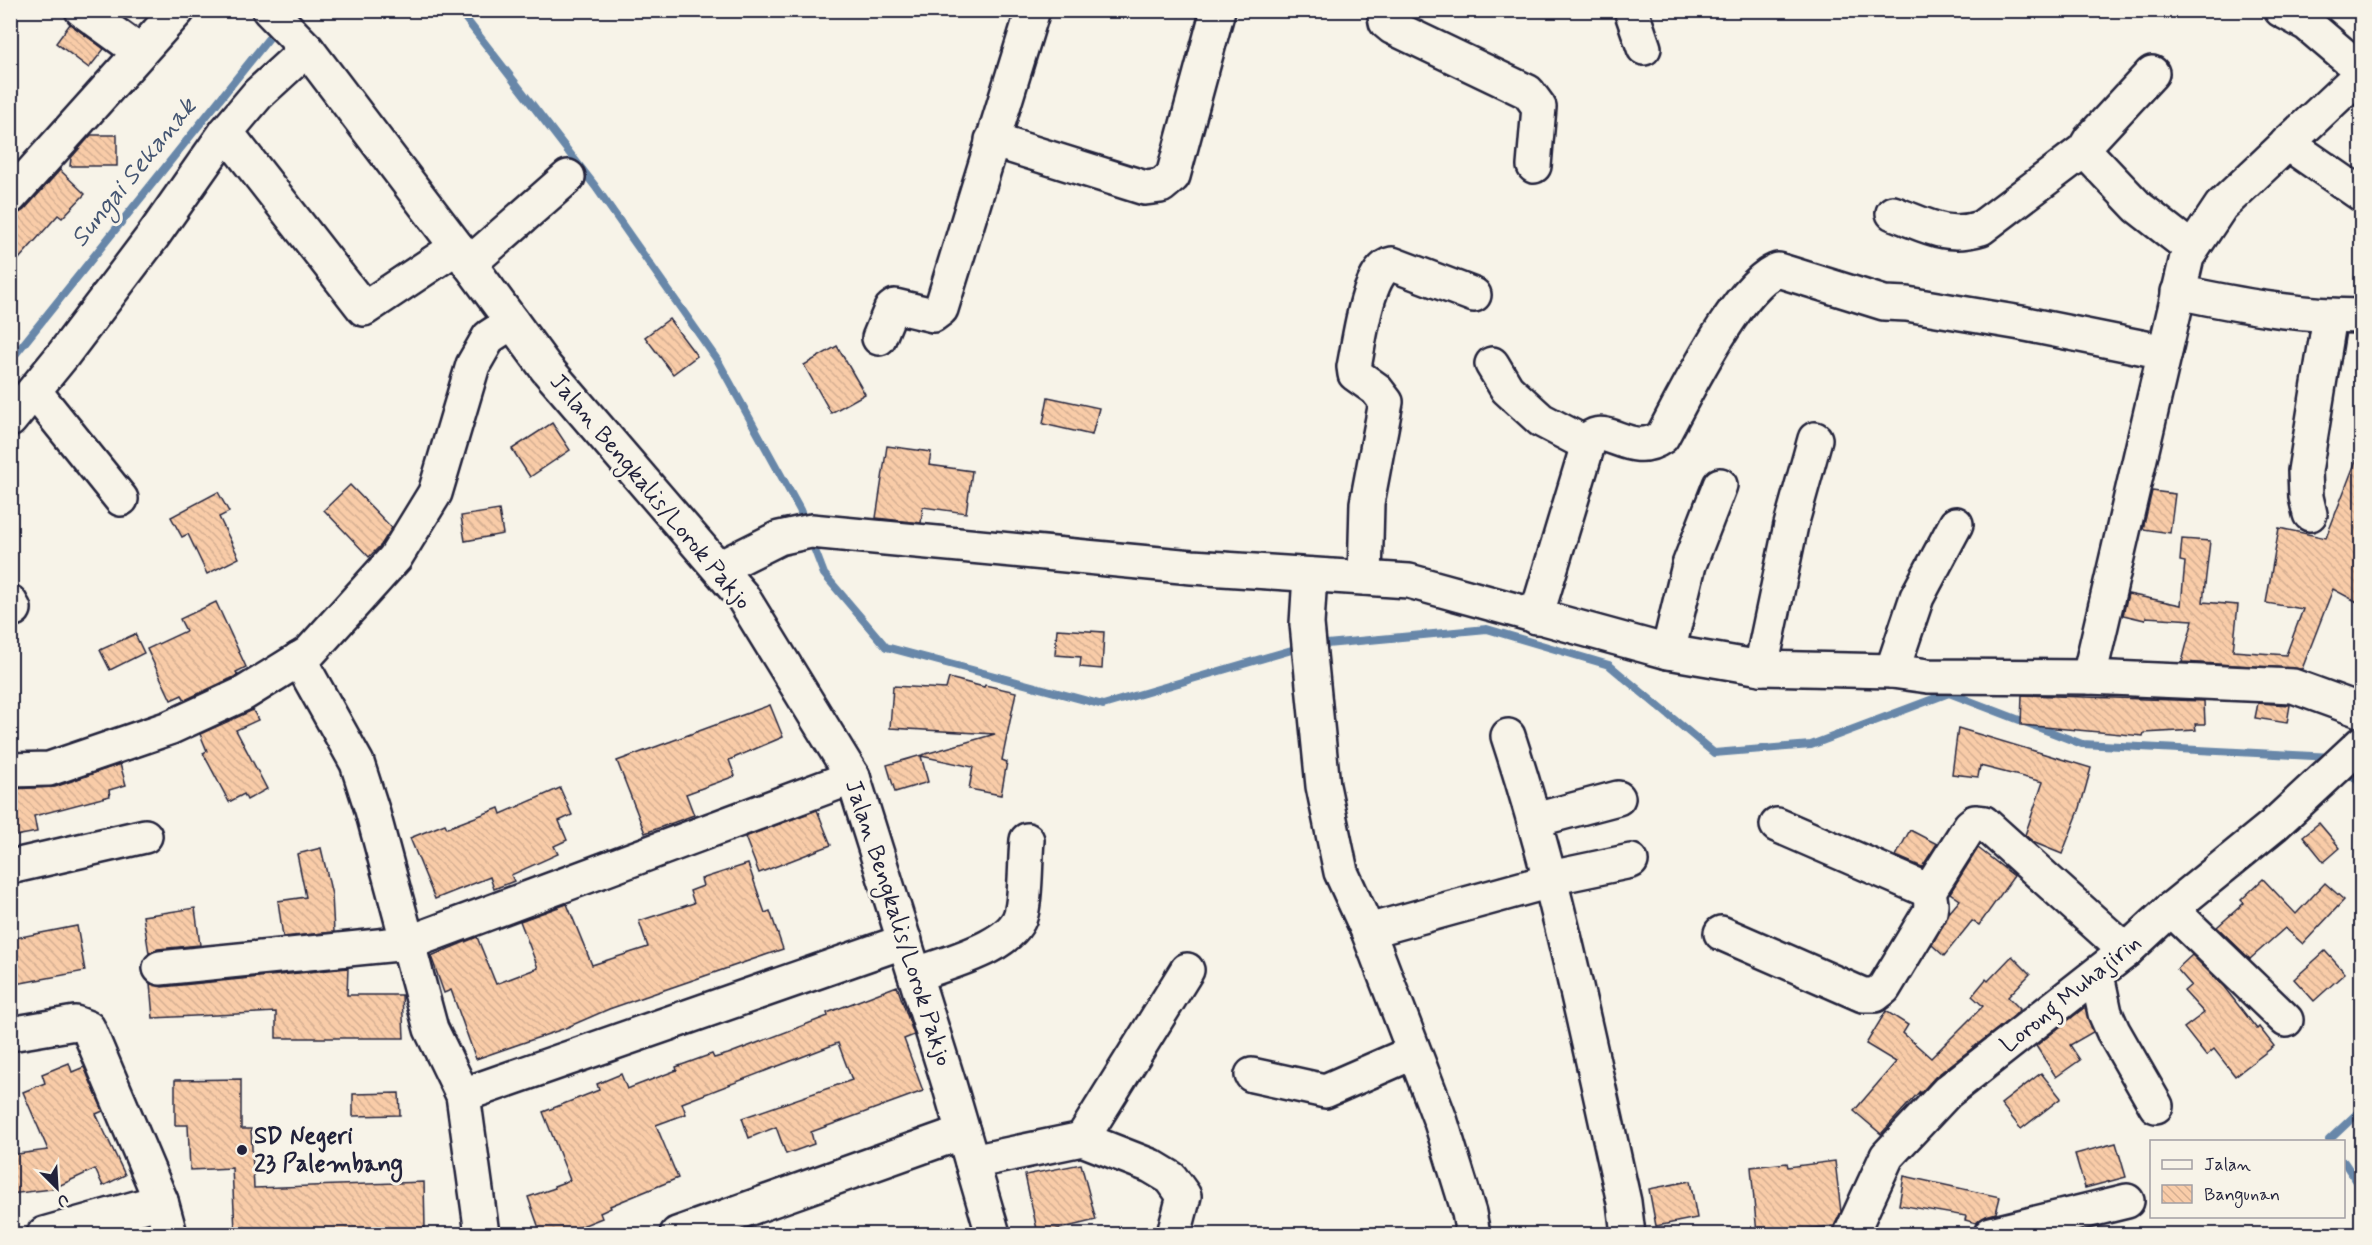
<svg xmlns="http://www.w3.org/2000/svg" width="2372" height="1245" font-family="Mynerve,sans-serif">
<style>
.lines{fill:none;stroke-linecap:round;stroke-linejoin:round}
.stream{stroke:#6787a9;stroke-width:8}
.building{fill:url(#building-back-hatch);stroke:#22223b;stroke-width:1.5}
.minor-casing{stroke:#22223b;stroke-width:38}
.minor{stroke:#f7f3e8;stroke-width:33}
.poi-dot{fill:#22223b;stroke:#f7f3e8;stroke-width:2}
.labels{text-anchor:middle;dominant-baseline:central;stroke-width:6;stroke-linejoin:round;paint-order:stroke}
.street-label{font-size:24px;fill:#22223b;stroke:#f7f3e8}
.poi-label{font-size:24px;font-weight:bold;fill:#22223b;stroke:#f7f3e8;text-anchor:start}
.water-label{font-size:26px;font-style:italic;fill:#445572;stroke:#f7f3e8}
</style>
<defs>
<pattern id="building-back-hatch" width="6" height="6" patternUnits="userSpaceOnUse" patternTransform="scale(1.5)"><rect width="6" height="6" fill="#f9cca8"/><path d="M-1 5l2 2M0 0l6 6M5-1l2 2" fill="none" stroke="#d5af92"/></pattern>
</defs>
<rect width="100%" height="100%" fill="#f7f3e8"/>
<filter id="ink" filterUnits="userSpaceOnUse"><feTurbulence type="fractalNoise" baseFrequency=".0167" numOctaves="2"/><feDisplacementMap in="SourceGraphic" scale="12" xChannelSelector="R" yChannelSelector="G"/><feConvolveMatrix kernelMatrix="1 2 1 2 8 2 1 2 1" color-interpolation-filters="sRGB"/></filter>
<g filter="url(#ink)">
<g class="lines">
<!-- stream -->
<g class="stream">
<path d="M459,10l136,176 123,175 82,149 6,16"/>
<path d="M10,361l267,-333"/>
<path d="M811,540l13,34 62,73 217,58 199,-58"/>
<path d="M1316,645l171,-16 122,36 105,88 97,-8 138,-52 133,51 251,13"/>
<path d="M2346,769l16,16"/>
<path d="M2330,1142l-1,-2 33,-31"/>
<path d="M2344,1162l18,27"/>
</g>
</g>
<!-- building -->
<g class="building">
<path d="M70,24l34,25 -15,19 -33,-25z"/>
<path d="M91,135h26v31h-47l1,-8z"/>
<path d="M60,170l25,24 -23,24 -4,-3 -48,54v-54h6l8,-5z"/>
<path d="M669,319l28,37 -24,18 -28,-37z"/>
<path d="M837,346l28,48 -34,19 -27,-48z"/>
<path d="M1048,397l51,11 -7,27 -49,-11z"/>
<path d="M552,423l18,27 -40,27 -18,-28z"/>
<path d="M887,446l44,6 -2,13 43,6 -6,42 -43,-6 -2,16 -45,-5z"/>
<path d="M2360,450l1,1v153l-28,-15 -31,80 -120,-7 11,-42 -47,-3 -1,3 -22,-5 5,-21 53,11 4,-43 -5,-1 2,-22 28,2 -7,61 35,3 -5,46 53,4 17,-46 -37,-6 13,-75 47,10z"/>
<path d="M350,485l42,43 -11,17 -12,12 -45,-47z"/>
<path d="M2152,491l23,3 -5,39 -27,-4z"/>
<path d="M218,492l11,20 -10,5 20,41 -32,16 -19,-40 -6,3 -11,-20z"/>
<path d="M499,510l4,24 -38,7 -4,-25z"/>
<path d="M216,602l30,65 -10,5 2,3 -4,2 -49,23 -3,-5 -11,5 -24,-51 39,-18 -6,-12z"/>
<path d="M1057,629l47,3 -2,37 -22,-2 1,-10 -26,-2z"/>
<path d="M135,634l9,19 -34,17 -10,-20z"/>
<path d="M949,678l35,9 1,-2 31,7 -14,68 5,2 -6,33 -32,-6 4,-22 -52,-11 7,26 -33,10 -8,-27 108,-31 -105,-6 3,-42 53,3z"/>
<path d="M2022,695l182,6 1,23h-10l1,6 -52,3 -1,3 -122,-11z"/>
<path d="M2258,703l32,2 -3,18 -32,-5z"/>
<path d="M770,705l13,32 -54,23 6,16 -49,18 8,21 -49,18 -28,-72z"/>
<path d="M253,710l5,10 -22,10 31,59 -20,11 -3,-6 -15,8 -26,-49 4,-2 -7,-17z"/>
<path d="M1958,728l133,40 -11,40 -18,46 -27,-11 -10,-8 18,-53 -63,-16 -2,11 -26,-3z"/>
<path d="M120,764l6,21 -17,5 1,6 -76,20 3,16 -27,5v-48l45,-2z"/>
<path d="M560,788l12,27 -13,6 8,19 -13,6 4,8 -47,21 3,6 -20,8 -4,-12 -55,22 -25,-61 35,-14 2,4 52,-20 2,6z"/>
<path d="M817,810l14,35 -72,28 -14,-36z"/>
<path d="M2319,823l21,25 -16,14 -21,-26z"/>
<path d="M1910,830l27,14 -15,23 -26,-11z"/>
<path d="M321,848l11,47 2,37 -51,5 -5,-36 28,-4 -9,-43z"/>
<path d="M1978,848l36,28 -35,49 -7,-4 -28,35 -12,-11 17,-32 11,-13 -10,-7z"/>
<path d="M748,864l17,49 5,-2 13,38 -174,60 -46,20 -87,30 -25,-69 -7,3 -13,-37 46,-19 19,47 42,-16 -18,-47 47,-17 25,61 56,-18 -9,-26 55,-18 -4,-12 13,-5 -2,-7z"/>
<path d="M2263,879l33,35 29,-31 19,17 -41,44 -18,-16 -35,31 -33,-32 27,-24 -3,-3z"/>
<path d="M195,908l5,37 -42,4 -9,4 -6,-37z"/>
<path d="M77,926l8,45 -75,14v-46z"/>
<path d="M2325,951l20,22 -31,28 -20,-22z"/>
<path d="M2192,955l32,32 33,42 2,-2 15,19 -39,30 -21,-27 -8,7 -22,-28 20,-15 -20,-22 7,-6 -14,-16z"/>
<path d="M2012,956l18,18 -22,23 12,12 -6,7 -79,61 -16,18 1,-4 -39,43 -27,-23 42,-49 -30,-18 20,-33 22,14 -5,8 28,25 52,-52 -11,-10 14,-17 2,2z"/>
<path d="M348,968l-1,27h55l2,43h-128v-26l-123,6 -3,-35 12,4z"/>
<path d="M897,986l17,49 -10,4 19,52 -112,41 3,12 -28,10 -10,-27 -27,11 -7,-20 110,-38 -14,-37 -156,60 4,11 -30,11 22,53 -68,28 1,2 -11,5 2,5 -40,16h-21l-13,-37 27,-9 -1,-2 16,-6 -27,-68 56,-22 -2,-6 24,-10 6,15 50,-19 -1,-3 36,-13 2,4 14,-4 100,-38 -1,-3z"/>
<path d="M2085,1007l8,25 -23,13 10,15 -24,17 -20,-31z"/>
<path d="M69,1063l3,9 12,-5 19,44 -7,3 29,61 -22,11 -8,-17 -43,20 -42,5v-39l38,-5 -25,-58 22,-9 -3,-9z"/>
<path d="M2041,1073l20,25 -40,31 -20,-25z"/>
<path d="M241,1079v50h10l3,59 170,-6 1,46 -122,4v-4l-68,3 -3,-63 -42,2 -2,-45h-13v-45z"/>
<path d="M399,1093l1,22 -47,1v-22z"/>
<path d="M2116,1143l10,34 -41,11 -10,-34z"/>
<path d="M1835,1161l6,51 -7,14 -77,8 -6,-67 36,-4 1,4z"/>
<path d="M1081,1164l15,56 -58,14 -13,-59z"/>
<path d="M1904,1176l96,21 -4,16 -10,3 -10,7 -11,-3 1,-4 -67,-11z"/>
<path d="M1690,1181l7,37 -41,8 -7,-37z"/>
</g>
<g class="lines">
<defs>
<g id="minor">
<path d="M82,10l58,42"/>
<path d="M269,10l38,39 150,198 89,121 196,228 111,181 96,307 44,150"/>
<path d="M1384,10l2,12 6,5 136,65 11,15 -5,59"/>
<path d="M1631,10l13,38"/>
<path d="M2281,10l26,14 55,47"/>
<path d="M226,132l138,177 93,-62"/>
<path d="M992,140l153,48 16,-2 12,-10 45,-166"/>
<path d="M2287,143l75,52"/>
<path d="M2084,150l54,57 54,42"/>
<path d="M10,197l168,-187"/>
<path d="M1893,213c33,12 53,26 88,15l103,-78 6,-10 62,-67"/>
<path d="M469,264l99,-87"/>
<path d="M2178,292c61,13 121,24 184,24"/>
<path d="M879,338l12,-29 4,-3 38,9 8,-6 92,-299"/>
<path d="M1492,364l15,25 34,31 46,24"/>
<path d="M35,392l86,107"/>
<path d="M10,420l53,-65 90,-119 73,-104 32,-38 49,-45"/>
<path d="M2310,514l-4,-17 -1,-26 25,-155"/>
<path d="M719,568l60,-30 32,-7 381,36 217,14 259,71 93,16 131,3 36,5 161,1 204,9 69,25"/>
<path d="M1310,575l-3,49 16,162 18,86 27,59 73,191 28,91 4,21"/>
<path d="M1365,578l2,-75 19,-101 -10,-13 -21,-15 -1,-7c5,-22 13,-99 38,-103l82,31"/>
<path d="M10,602l4,7"/>
<path d="M1536,617l54,-179c18,-15 41,21 72,-1 21,-38 77,-155 116,-167l106,33 23,1 114,19 144,29"/>
<path d="M1668,652l21,-87 31,-80"/>
<path d="M299,659l58,104 15,47 59,219 32,66 19,139"/>
<path d="M1761,668l30,-143 24,-86"/>
<path d="M1892,671l25,-74 39,-73"/>
<path d="M2089,677l98,-420 34,-51 141,-133"/>
<path d="M1508,736c50,152 81,310 116,466l4,32"/>
<path d="M10,770l39,-1 120,-41 74,-34 66,-41 86,-95 40,-65 38,-128 16,-28 23,-15"/>
<path d="M1535,820l83,-22"/>
<path d="M1777,825l152,66 41,-65 5,-4 9,1 142,128"/>
<path d="M10,867l135,-31"/>
<path d="M1550,878l81,-17"/>
<path d="M2171,909l115,111"/>
<path d="M1368,931l182,-50"/>
<path d="M1721,933l142,62h12l9,-7 46,-76 1,-8 -2,-13"/>
<path d="M160,968l248,-25 445,-166"/>
<path d="M915,975c30,-12 97,-27 106,-61 5,-18 4,-53 6,-74"/>
<path d="M2097,975l8,38 8,18 43,75"/>
<path d="M10,1034l65,-11 13,5 73,173 9,33"/>
<path d="M1252,1075l73,16 87,-38"/>
<path d="M463,1095l442,-154"/>
<path d="M1082,1139l105,-169"/>
<path d="M972,1162l110,-23 69,27 20,12 13,18 -10,38"/>
<path d="M44,1234l117,-33"/>
<path d="M677,1234l286,-102"/>
<path d="M1851,1234l36,-78 60,-64 179,-141 45,-42 103,-84 88,-82"/>
<path d="M1991,1234l136,-33"/>
</g>
</defs>
<!-- minor casing -->
<use href="#minor" class="minor-casing"/>
<!-- minor -->
<use href="#minor" class="minor"/>
</g>
</g>
<!-- markers -->
<circle class="poi-dot" cx="242" cy="1150" r="6"/>
<g class="labels">
<!-- street labels -->
<g class="street-label">
<text transform="translate(650 492) rotate(50)">Jalan Bengkalis/Lorok Pakjo</text>
<text transform="translate(898 923) rotate(72)">Jalan Bengkalis/Lorok Pakjo</text>
<text transform="translate(2071 994) rotate(-39)">Lorong Muhajirin</text>
</g>
<!-- poi labels -->
<g class="poi-label">
<text x="254" y="1136">SD Negeri<tspan x="254" dy="28">23 Palembang</tspan></text>
</g>
<!-- water labels -->
<g class="water-label">
<text transform="translate(134 173) rotate(-51)">Sungai Sekanak</text>
</g>
</g>
<!-- margin -->
<rect width="2372" height="1245" fill="none" stroke="#f7f3e8" stroke-width="36"/>
<rect x="18" y="18" width="2336" height="1209" fill="none" stroke="#22223b" stroke-width="2" filter="url(#ink)"/>
<!-- legend -->
<rect x="2150" y="1140" width="195" height="78" fill="#f7f3e8" stroke="#a29fa3" stroke-width="1.5"/>
<rect x="2162" y="1160" width="30" height="9" fill="#f7f3e8" stroke="#a29fa3" stroke-width="1.5"/>
<text x="2204" y="1170" font-size="18" fill="#22223b">Jalan</text>
<rect x="2162" y="1185" width="30" height="18" fill="url(#building-back-hatch)" stroke="#a29fa3" stroke-width="1.5"/>
<text x="2204" y="1200" font-size="18" fill="#22223b">Bangunan</text>
<!-- north arrow -->
<g transform="translate(57 1188) rotate(156)" stroke="#f7f3e8" stroke-width="4.5" paint-order="stroke">
<path d="M0-4.5L10 22L0 15L-10 22Z" fill="#22223b"/>
<text y="-9" font-size="16" font-weight="bold" text-anchor="middle" fill="#22223b">U</text>
</g>
</svg>
